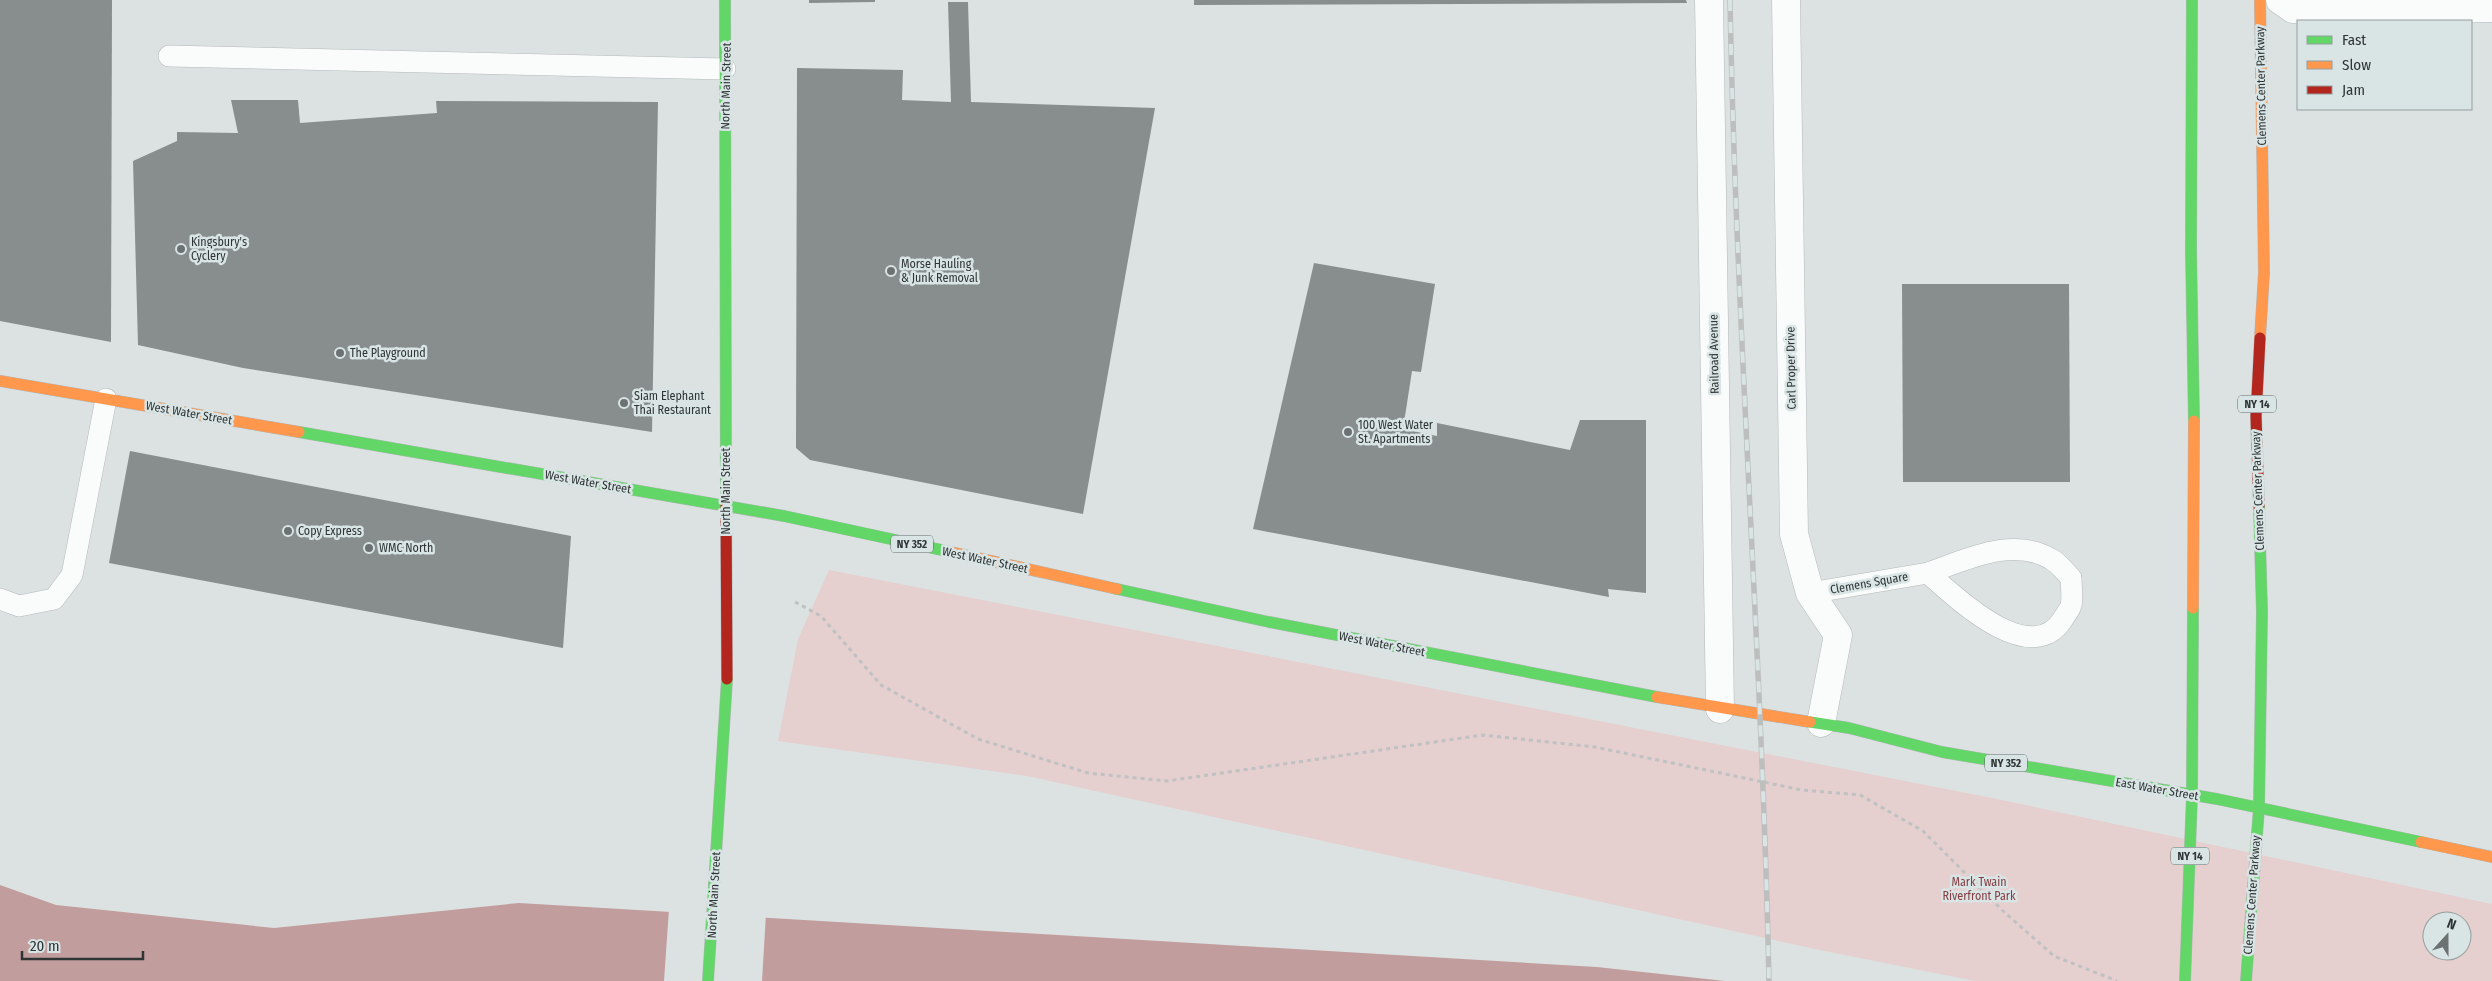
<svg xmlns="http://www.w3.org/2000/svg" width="2492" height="981" font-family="'Fira Sans Condensed',sans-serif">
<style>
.green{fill:#e6cfcf;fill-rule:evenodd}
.water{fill:#c29d9d}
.pier{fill:#dce2e2}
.building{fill:#888d8d}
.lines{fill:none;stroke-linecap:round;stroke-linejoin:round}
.lane-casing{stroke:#b4b9b9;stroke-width:22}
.street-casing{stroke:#b4b9b9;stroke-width:29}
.fast-casing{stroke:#b4b9b9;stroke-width:12}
.slow-casing{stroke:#b4b9b9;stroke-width:12}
.jam-casing{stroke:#b4b9b9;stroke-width:12}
.path{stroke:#bfc1c2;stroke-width:3;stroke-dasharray:4 4;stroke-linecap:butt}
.lane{stroke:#fafbfb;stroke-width:21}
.street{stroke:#fafbfb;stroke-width:28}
.fast{stroke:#63d668;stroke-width:11}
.slow{stroke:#ff974d;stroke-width:11}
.jam{stroke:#b3261e;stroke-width:11}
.rail-casing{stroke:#bdbebe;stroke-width:5.5}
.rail{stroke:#d9e4e5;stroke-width:4;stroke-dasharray:11;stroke-linecap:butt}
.poi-dot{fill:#6c7171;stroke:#d9e4e5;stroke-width:2}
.labels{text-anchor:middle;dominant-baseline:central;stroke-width:5;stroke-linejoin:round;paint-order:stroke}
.shield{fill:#d9e4e5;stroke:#626969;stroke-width:1}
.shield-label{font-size:11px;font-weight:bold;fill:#2f3434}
.street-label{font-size:12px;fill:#2f3434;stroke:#d9e4e5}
.poi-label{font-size:12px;fill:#2f3434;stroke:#d9e4e5;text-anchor:start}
.park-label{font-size:12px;fill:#863e42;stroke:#d9e4e5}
</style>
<rect width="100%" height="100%" fill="#dce2e2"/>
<!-- green -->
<path class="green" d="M829,570l1168,229 495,105v77h-517l-160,-32 -788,-173 -249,-35 20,-102zM2432,921h30v30h-30z"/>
<!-- water -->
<path class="water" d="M0,885l56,20 218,23 245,-25 1078,64 128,14h-1725z"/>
<!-- pier -->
<path class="pier" d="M669,909l97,5 -4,67h-98z"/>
<!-- building -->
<g class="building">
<path d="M0,0h112l-1,342 -111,-21z"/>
<path d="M809,0h66v2l-66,1z"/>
<path d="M1194,0h492l1,3 -493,2z"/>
<path d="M948,2h20l3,100 184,6 -72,406 -273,-54 -14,-12 1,-380 106,2 -1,30 49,2z"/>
<path d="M231,100h67l2,23 137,-10 -1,-12 222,1 -6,330 -409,-64 -105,-23 -5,-184 44,-20v-9l61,1z"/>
<path d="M1314,263l121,21 -14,88 -9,-1 -9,58 34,7v-13l133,27 10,-30h66v173l-38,-4 1,8 -356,-68z"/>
<path d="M1902,284h167l1,198h-167z"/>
<path d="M130,451l441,85 -8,112 -454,-85z"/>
</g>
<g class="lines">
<defs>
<g id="lane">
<path d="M169,56l556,13"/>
<path d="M1810,593l118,-20c28,25 103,97 135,46 2,-4 7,-9 8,-14 2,-7 0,-19 0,-27 -6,-6 -12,-15 -20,-19 -39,-23 -85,1 -123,14"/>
<path d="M0,599l19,7 35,-7 18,-24 34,-176"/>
</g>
<g id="street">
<path d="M1709,0l11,709"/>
<path d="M1786,0l8,534 16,59 28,42 -17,88"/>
<path d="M2280,0l13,9 22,1 177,-2"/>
</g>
<g id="fast">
<path d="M725,0l1,505"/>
<path d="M2192,0l-1,251 3,170"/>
<path d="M299,432l485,84 167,36"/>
<path d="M1117,589l152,33 388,75"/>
<path d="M1810,722l39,6 93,24 275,47 204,43"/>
<path d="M708,981l19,-302"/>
<path d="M2185,981l7,-186 1,-187"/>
<path d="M2246,981l13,-173 3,-196 -3,-106"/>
</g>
<g id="slow">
<path d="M2260,0l4,273 -4,65"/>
<path d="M0,381l299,51"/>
<path d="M951,552l166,37"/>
<path d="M2193,608l1,-187"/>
<path d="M1657,697l153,25"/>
<path d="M2421,842l71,15"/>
</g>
<g id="jam">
<path d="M726,505l1,174"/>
<path d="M2259,506l-3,-90 4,-78"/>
</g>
</defs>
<!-- lane casing -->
<use href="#lane" class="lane-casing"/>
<!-- street casing -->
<use href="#street" class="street-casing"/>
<!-- fast casing -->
<use href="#fast" class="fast-casing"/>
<!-- slow casing -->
<use href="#slow" class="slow-casing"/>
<!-- jam casing -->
<use href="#jam" class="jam-casing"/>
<!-- path -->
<path class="path" d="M795,602l26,14 60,69 97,54 110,34 79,8 316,-46 112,12 207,43 58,5 63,36 80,80 51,45 63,25"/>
<!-- lane -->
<use href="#lane" class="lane"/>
<!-- street -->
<use href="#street" class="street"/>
<!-- fast -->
<use href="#fast" class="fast"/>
<!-- slow -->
<use href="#slow" class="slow"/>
<!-- jam -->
<use href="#jam" class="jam"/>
<defs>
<path id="rail" d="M1730,0c6,327 32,654 39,981"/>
</defs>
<!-- rail casing -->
<use href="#rail" class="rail-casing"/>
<!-- rail -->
<use href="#rail" class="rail"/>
</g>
<!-- markers -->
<g class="poi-dot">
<circle cx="181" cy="249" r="5"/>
<circle cx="891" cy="271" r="5"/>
<circle cx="340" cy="353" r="5"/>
<circle cx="624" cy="403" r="5"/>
<circle cx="1348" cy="432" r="5"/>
<circle cx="288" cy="531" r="5"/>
<circle cx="369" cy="548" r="5"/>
</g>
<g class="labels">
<!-- shield labels -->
<g class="shield">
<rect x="2238" y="395.5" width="38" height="17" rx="4"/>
<rect x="891" y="535.5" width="42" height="17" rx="4"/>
<rect x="1985" y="754.5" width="42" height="17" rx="4"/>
<rect x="2171" y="847.5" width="38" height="17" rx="4"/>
</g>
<g class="shield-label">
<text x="2257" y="404">NY 14</text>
<text x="912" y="544">NY 352</text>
<text x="2006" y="763">NY 352</text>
<text x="2190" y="856">NY 14</text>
</g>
<!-- street labels -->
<g class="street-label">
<text transform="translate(726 86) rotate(-89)">North Main Street</text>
<text transform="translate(2261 86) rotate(-91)">Clemens Center Parkway</text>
<text transform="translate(1714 354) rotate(-91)">Railroad Avenue</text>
<text transform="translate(1791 368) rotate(-91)">Carl Proper Drive</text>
<text transform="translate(189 413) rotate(10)">West Water Street</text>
<text transform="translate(588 482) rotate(10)">West Water Street</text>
<text transform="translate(726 491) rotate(-90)">North Main Street</text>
<text transform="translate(2258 491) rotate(-92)">Clemens Center Parkway</text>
<text transform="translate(985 560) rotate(12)">West Water Street</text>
<text transform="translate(1869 583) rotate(-10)">Clemens Square</text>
<text transform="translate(1382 644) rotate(11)">West Water Street</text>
<text transform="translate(2157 789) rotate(10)">East Water Street</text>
<text transform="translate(714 895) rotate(-87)">North Main Street</text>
<text transform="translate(2252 895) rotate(-86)">Clemens Center Parkway</text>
</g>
<!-- poi labels -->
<g class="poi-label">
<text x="191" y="242">Kingsbury's<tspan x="191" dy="14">Cyclery</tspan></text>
<text x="901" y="264">Morse Hauling<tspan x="901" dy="14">&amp; Junk Removal</tspan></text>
<text x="350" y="353">The Playground</text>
<text x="634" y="396">Siam Elephant<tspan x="634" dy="14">Thai Restaurant</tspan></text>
<text x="1358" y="425">100 West Water<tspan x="1358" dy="14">St. Apartments</tspan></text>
<text x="298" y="531">Copy Express</text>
<text x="379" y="548">WMC North</text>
</g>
<!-- park labels -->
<g class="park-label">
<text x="1979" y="882">Mark Twain<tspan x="1979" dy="14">Riverfront Park</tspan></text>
</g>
</g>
<!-- legend -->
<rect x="2297" y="20" width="175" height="90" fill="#d9e4e5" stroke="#959e9e"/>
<rect x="2307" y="36" width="25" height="8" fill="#63d668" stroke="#959e9e"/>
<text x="2342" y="45" font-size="15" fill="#2f3434">Fast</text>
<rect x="2307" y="61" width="25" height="8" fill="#ff974d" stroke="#959e9e"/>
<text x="2342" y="70" font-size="15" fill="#2f3434">Slow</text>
<rect x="2307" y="86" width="25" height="8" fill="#b3261e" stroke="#959e9e"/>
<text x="2342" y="95" font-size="15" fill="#2f3434">Jam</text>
<!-- north arrow -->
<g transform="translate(2447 936) rotate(21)"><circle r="24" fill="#d9e4e5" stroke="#959e9e"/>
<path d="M0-4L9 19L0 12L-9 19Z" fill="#6c7171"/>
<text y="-8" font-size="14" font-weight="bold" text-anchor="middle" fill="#2f3434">N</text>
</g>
<!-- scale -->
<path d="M22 951v8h121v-8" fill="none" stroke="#2f3434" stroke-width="2.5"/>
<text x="30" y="951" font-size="15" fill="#2f3434" stroke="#d9e4e5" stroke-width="4" paint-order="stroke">20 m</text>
</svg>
